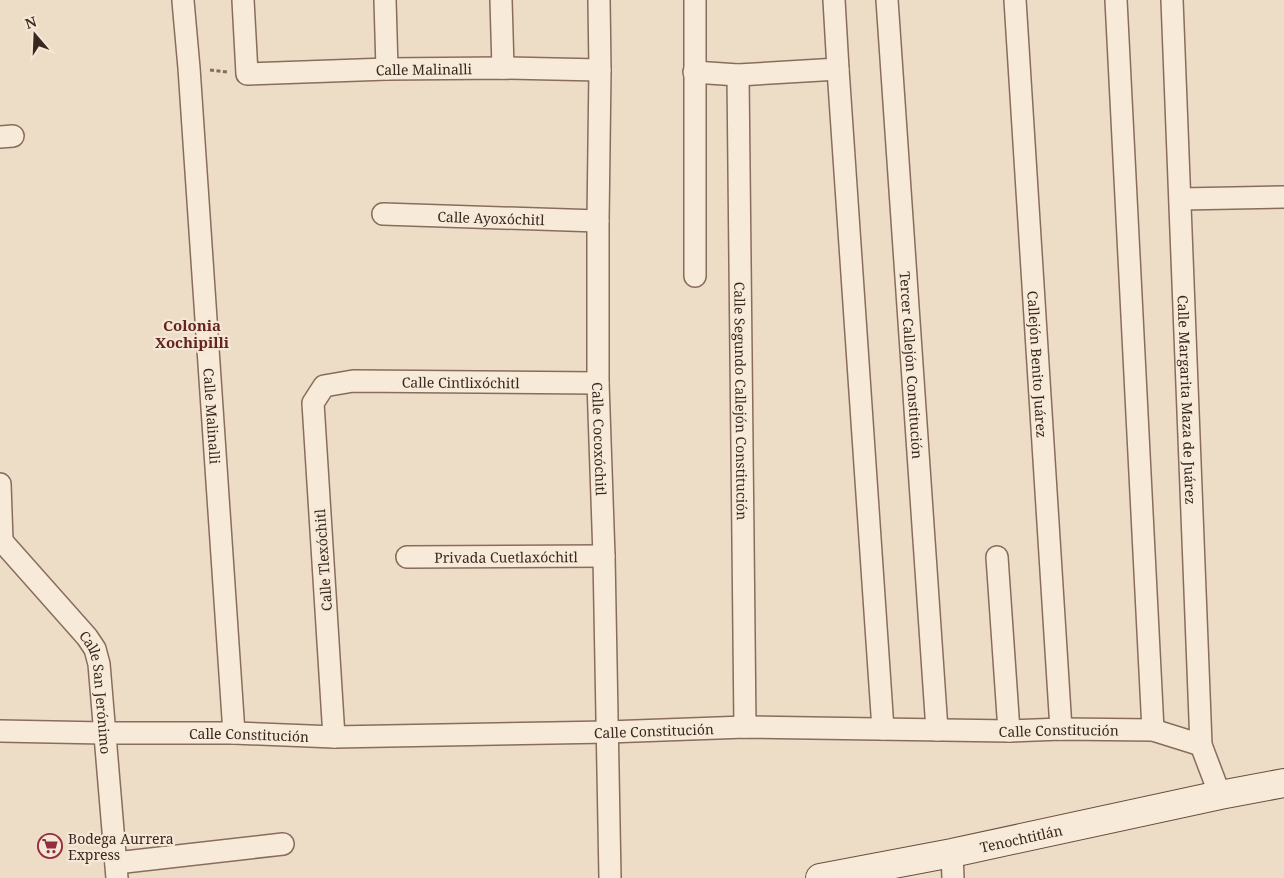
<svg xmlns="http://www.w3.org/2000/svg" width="1284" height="878" font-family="'Noto Serif',serif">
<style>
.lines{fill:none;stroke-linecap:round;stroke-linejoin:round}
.street-casing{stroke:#886d5c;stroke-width:24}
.secondary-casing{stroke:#6a4f3f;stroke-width:30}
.path{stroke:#886d5c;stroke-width:3;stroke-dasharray:4 2.5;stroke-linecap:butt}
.street{stroke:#f8ead9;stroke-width:21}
.secondary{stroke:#f8ead9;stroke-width:28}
.labels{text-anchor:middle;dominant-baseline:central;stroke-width:4.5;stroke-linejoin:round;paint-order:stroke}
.street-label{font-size:14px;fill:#39281f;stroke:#f5e7d5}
.poi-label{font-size:14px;fill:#39281f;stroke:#f5e7d5;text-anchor:start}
.neighbourhood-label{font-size:15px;font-weight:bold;fill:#642520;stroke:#f5e7d5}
</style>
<rect width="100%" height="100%" fill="#eddcc6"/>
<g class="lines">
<defs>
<g id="street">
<path id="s1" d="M243,0l4,74 140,-5 116,-1 97,2"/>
<path d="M385,0l2,69"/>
<path d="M501,0l2,68"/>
<path id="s2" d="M599,0l1,70 -2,151v162l6,173 6,322"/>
<path d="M695,0v276"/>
<path id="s3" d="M887,0l50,730"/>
<path id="s4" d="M1015,0l46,729"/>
<path d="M1116,0l37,730"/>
<path id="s5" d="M1172,0l29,745 19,50"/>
<path id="s6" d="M183,1l6,67 45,665"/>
<path d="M838,69l45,660"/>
<path d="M694,72l44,3 100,-6 -4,-69"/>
<path id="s7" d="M738,75l7,652"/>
<path d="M0,137l13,-1"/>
<path d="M1181,199l103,-2"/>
<path id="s8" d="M383,214l215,7"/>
<path d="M0,484l2,57 -2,1"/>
<path id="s9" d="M0,539l87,98 8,12 4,15 18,214"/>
<path id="s10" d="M407,557l197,-1"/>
<path d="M997,557l12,174"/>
<path id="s11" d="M0,731l104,2h130l100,4 274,-5 137,-5 264,4 52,-2 92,1 48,15"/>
<path id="s12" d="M334,737l-21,-334 11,-17 29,-5 245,2"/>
<path d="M952,853l1,25"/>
<path d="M116,863l167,-19"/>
</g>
<g id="secondary">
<path id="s13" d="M820,878l132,-25 268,-58 64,-12"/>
</g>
</defs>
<!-- street casing -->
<use href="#street" class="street-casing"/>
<!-- secondary casing -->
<use href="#secondary" class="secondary-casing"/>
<!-- path -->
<path class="path" d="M210,70l17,2"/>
<!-- street -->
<use href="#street" class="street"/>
<!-- secondary -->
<use href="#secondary" class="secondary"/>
</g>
<!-- icons -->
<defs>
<symbol id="supermarket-ring" viewBox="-11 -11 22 22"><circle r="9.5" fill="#f5e7d5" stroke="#962d3d" stroke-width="1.5"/><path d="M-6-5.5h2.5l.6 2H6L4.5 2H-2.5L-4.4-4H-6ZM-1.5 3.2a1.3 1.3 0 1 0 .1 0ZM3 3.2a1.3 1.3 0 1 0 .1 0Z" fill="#962d3d"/></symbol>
</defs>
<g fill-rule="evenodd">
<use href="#supermarket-ring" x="36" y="832" width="28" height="28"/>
</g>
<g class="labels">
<!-- street labels -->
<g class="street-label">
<text stroke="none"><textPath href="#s1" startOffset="251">Calle Malinalli</textPath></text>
<text stroke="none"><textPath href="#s8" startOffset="108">Calle Ayoxóchitl</textPath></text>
<text stroke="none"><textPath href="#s3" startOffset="366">Tercer Callejón Constitución</textPath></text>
<text stroke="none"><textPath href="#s4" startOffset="365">Callejón Benito Juárez</textPath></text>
<text stroke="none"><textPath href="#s12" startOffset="492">Calle Cintlixóchitl</textPath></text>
<text stroke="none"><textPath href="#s5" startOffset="400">Calle Margarita Maza de Juárez</textPath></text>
<text stroke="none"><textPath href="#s7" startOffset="326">Calle Segundo Callejón Constitución</textPath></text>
<text stroke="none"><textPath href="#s6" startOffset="416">Calle Malinalli</textPath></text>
<text stroke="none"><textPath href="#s2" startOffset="439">Calle Cocoxóchitl</textPath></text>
<text stroke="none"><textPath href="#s10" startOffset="99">Privada Cuetlaxóchitl</textPath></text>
<text transform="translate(323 560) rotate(-94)">Calle Tlexóchitl</text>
<text stroke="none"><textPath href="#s9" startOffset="188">Calle San Jerónimo</textPath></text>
<text stroke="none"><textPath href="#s11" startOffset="1059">Calle Constitución</textPath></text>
<text stroke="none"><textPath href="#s11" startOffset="654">Calle Constitución</textPath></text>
<text stroke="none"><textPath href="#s11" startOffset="249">Calle Constitución</textPath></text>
<text stroke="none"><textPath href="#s13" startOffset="205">Tenochtitlán</textPath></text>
</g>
<!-- poi labels -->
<g class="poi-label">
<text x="68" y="838">Bodega Aurrera<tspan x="68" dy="16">Express</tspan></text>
</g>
<!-- neighbourhood labels -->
<g class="neighbourhood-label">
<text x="192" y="325">Colonia<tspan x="192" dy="17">Xochipilli</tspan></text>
</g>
</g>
<!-- north arrow -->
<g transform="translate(35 35) rotate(341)" stroke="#f5e7d5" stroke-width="4" paint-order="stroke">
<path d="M0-4L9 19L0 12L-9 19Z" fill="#39281f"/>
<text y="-8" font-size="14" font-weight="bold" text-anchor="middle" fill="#39281f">N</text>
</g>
</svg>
